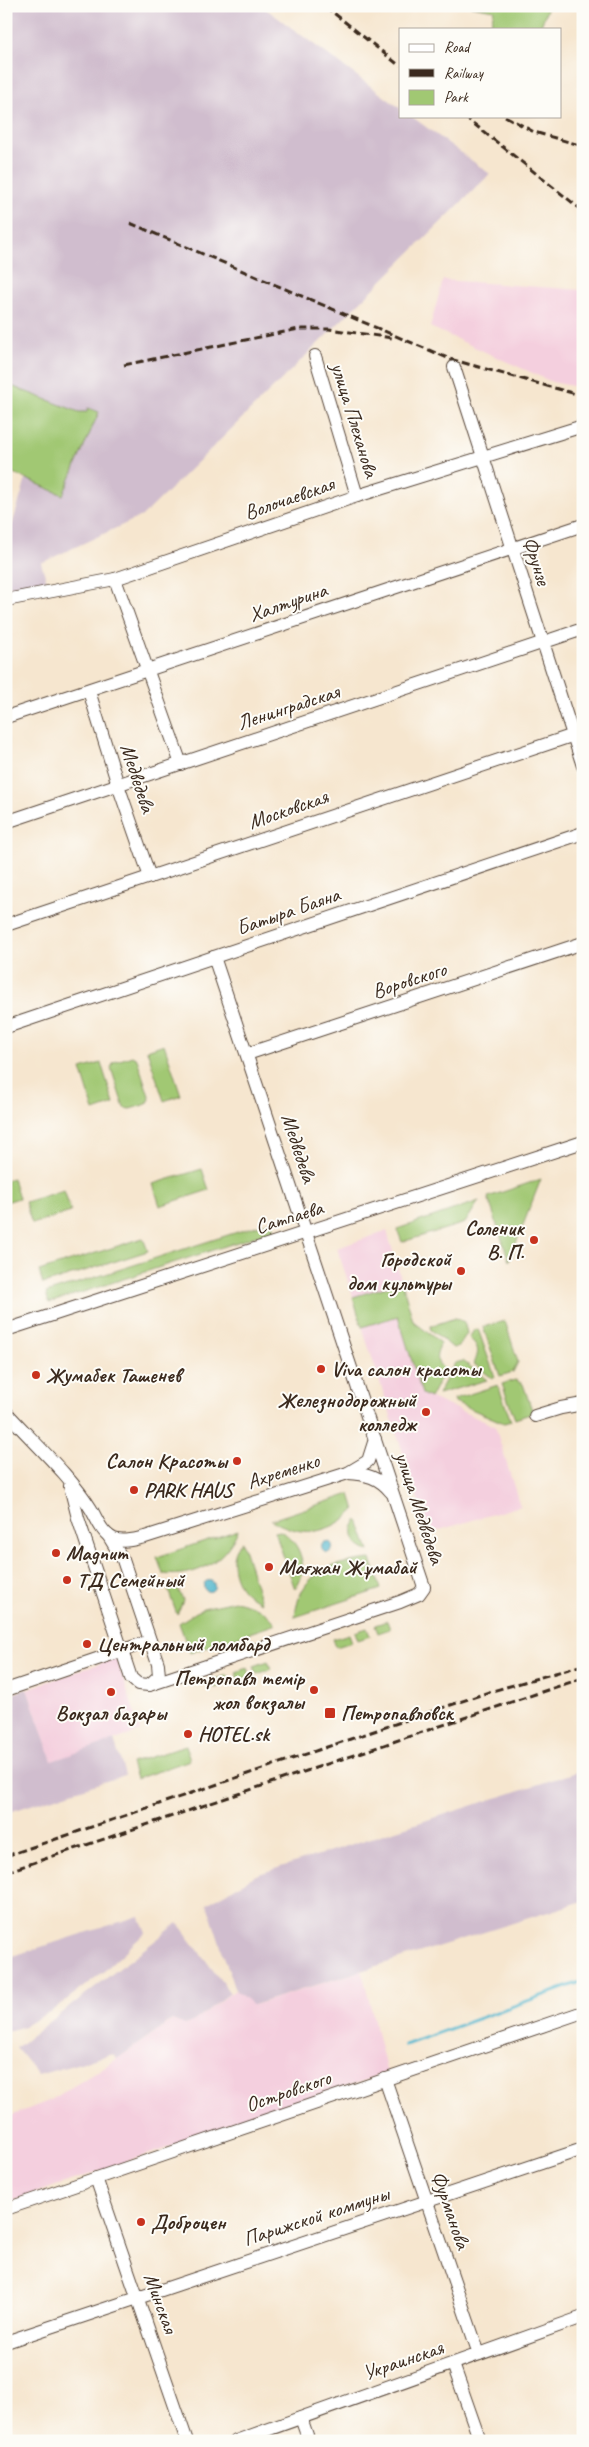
<svg xmlns="http://www.w3.org/2000/svg" width="589" height="2447" font-family="Caveat,sans-serif">
<style>
.built{fill:#f4cfde}
.industrial{fill:#d0bdce}
.green{fill:#a1c873;stroke:#6e7948}
.water{fill:#4eb5cc;stroke:#447075}
.lines{fill:none;stroke-linecap:round;stroke-linejoin:round}
.stream{stroke:#4eb5cc;stroke-width:3}
.minor-casing{stroke:#574639;stroke-width:14}
.minor{stroke:#fff;stroke-width:12}
.rail{stroke:#3b2a1e;stroke-width:3;stroke-dasharray:8 4;stroke-linecap:butt}
.poi-dot{fill:#c8321e;stroke:#fdfcf7;stroke-width:2}
.labels{text-anchor:middle;dominant-baseline:central;stroke-width:4;stroke-linejoin:round;paint-order:stroke}
.street-label{font-size:21px;fill:#3b2a1e;stroke:#fdfcf7}
.poi-label{font-size:21px;font-weight:bold;fill:#3b2a1e;stroke:#fdfcf7;text-anchor:start}
</style>
<rect width="100%" height="100%" fill="#fdfcf7"/>
<filter id="ink" filterUnits="userSpaceOnUse"><feTurbulence type="fractalNoise" baseFrequency=".02" numOctaves="2"/><feDisplacementMap in="SourceGraphic" scale="10" xChannelSelector="R" yChannelSelector="G"/><feConvolveMatrix kernelMatrix="1 2 1 2 8 2 1 2 1" color-interpolation-filters="sRGB"/></filter>
<filter id="wash" filterUnits="userSpaceOnUse"><feTurbulence type="fractalNoise" baseFrequency=".0096" numOctaves="4" result="noise"/><feDisplacementMap in="SourceGraphic" scale="20" xChannelSelector="R" yChannelSelector="G"/><feGaussianBlur stdDeviation="1.12" result="paint"/><feColorMatrix in="noise" values="0 0 0 0 0 0 0 0 0 0 0 0 0 0 0 0 0 1.4 0 .05"/><feComposite in="paint" operator="in"/></filter>
<g filter="url(#wash)">
<rect width="100%" height="100%" fill="#f6e6cf"/>
<!-- built -->
<g class="built">
<path d="M443,280l140,10v98l-31,-6 -122,-55z"/>
<path d="M387,1231l15,51 -49,15 -16,-49z"/>
<path d="M398,1316l24,78 73,32 25,80 -91,27 -67,-206z"/>
<path d="M116,1658l25,73 -89,31 -25,-73z"/>
<path d="M362,1971l25,102 -381,130v-85l45,-18 66,-41 56,-39 12,5 9,-4 41,-31 19,15z"/>
</g>
<!-- industrial -->
<g class="industrial">
<path d="M6,6h256l138,102v8h11l79,58 -346,341 -103,48 8,25 -43,6v-49l20,-66 -20,-9z"/>
<path d="M27,1689l25,72 62,-21 11,35 -119,38v-117z"/>
<path d="M583,1770v131l-330,104 -18,-15 -28,-86 49,-29z"/>
<path d="M139,1916l7,16 -43,40 -50,38 -29,16 -18,6v-74z"/>
<path d="M178,1923l52,70 -36,28 -9,4 -13,-5 -55,39 -5,-5 -74,21 -22,-27z"/>
</g>
<!-- green -->
<g class="green">
<path d="M471,6h77l-8,23h-50l4,-19z"/>
<path d="M6,384l73,28h8l1,-4 11,4 -36,83 -57,-25z"/>
<path d="M164,1044l17,51 -17,6 -17,-51z"/>
<path d="M132,1056l5,3 13,40 -3,5 -17,5 -6,-1 -13,-40 3,-6z"/>
<path d="M101,1063l13,41 -20,7 -13,-42z"/>
<path d="M202,1169l7,21 -49,16 -7,-22z"/>
<path d="M13,1178l6,20 -13,4v-22z"/>
<path d="M541,1179l-32,82 -21,-64z"/>
<path d="M64,1190l7,22 -39,12 -7,-22z"/>
<path d="M479,1201l-14,22 -63,19 -5,-13z"/>
<path d="M272,1221l3,9 -226,73 -3,-10z"/>
<path d="M143,1238l5,13 -105,33 -4,-13z"/>
<path d="M402,1282l11,39 28,22c-6,13 -7,17 4,27l-15,28 -8,-4 -24,-78 -36,11 -9,-30z"/>
<path d="M455,1318l9,4 3,11 -8,13 -6,2 -23,-19 1,-3z"/>
<path d="M505,1321l13,41 -5,10 -13,4 -17,-49z"/>
<path d="M478,1329l17,48 -3,1 -18,-14c5,-12 6,-17 -5,-26l5,-8z"/>
<path d="M463,1361l24,19 -49,14 17,-31z"/>
<path d="M515,1380l8,4 10,29 -18,6 -13,-35z"/>
<path d="M498,1385l13,36 -7,2 -49,-21 -1,-3z"/>
<path d="M350,1494l5,16c-27,25 -52,28 -84,10z"/>
<path d="M358,1520l11,31c-15,-4 -22,-20 -11,-31z"/>
<path d="M238,1530c-13,31 -41,48 -75,44l-6,-17z"/>
<path d="M280,1531c21,10 30,40 15,58l-20,-57z"/>
<path d="M242,1542l19,60c-7,-3 -14,-7 -19,-13 -9,-13 -15,-37 0,-47z"/>
<path d="M371,1559l10,30 -86,28c4,-46 37,-54 76,-58z"/>
<path d="M170,1583l8,6 5,11 -6,15 -11,-31z"/>
<path d="M235,1601c17,4 30,8 41,23l-86,29 -11,-30 24,-15z"/>
<path d="M387,1621l3,8 -12,4 -3,-8z"/>
<path d="M367,1628l3,8 -12,4 -3,-8z"/>
<path d="M349,1634l3,8 -16,5 -3,-8z"/>
<path d="M268,1661l3,8 -14,5 -3,-8z"/>
<path d="M247,1668l3,8 -12,4 -2,-8z"/>
<path d="M228,1675l3,8 -16,5 -3,-8z"/>
<path d="M186,1746l4,14 -54,19 -5,-16z"/>
</g>
<!-- water -->
<g class="water">
<circle cx="327" cy="1547" r="5.5"/>
<circle cx="209" cy="1586" r="5.5"/>
</g>
<g class="lines">
<!-- stream -->
<path class="stream" d="M405,2045l178,-64"/>
</g>
</g>
<g filter="url(#ink)">
<g class="lines">
<defs>
<g id="minor">
<path d="M315,356l42,140"/>
<path d="M454,367l129,399"/>
<path d="M115,579l66,185"/>
<path d="M6,600l109,-21 242,-83 226,-70"/>
<path d="M89,691l29,94 32,92"/>
<path d="M6,717l577,-192"/>
<path d="M6,822l577,-193"/>
<path d="M6,925l577,-193"/>
<path d="M6,1027l577,-194"/>
<path d="M247,1054l336,-111"/>
<path d="M6,1330l577,-188"/>
<path d="M6,1412c27,30 64,63 85,97 6,10 11,25 23,30 10,4 21,0 31,-2l203,-64 20,-12 7,-22"/>
<path d="M535,1416l26,-8 22,-4"/>
<path d="M348,1473c18,1 31,4 43,19"/>
<path d="M70,1486l8,32 53,160 7,6 11,1 10,-9 -1,-12 -35,-104 -15,-25"/>
<path d="M149,1685l251,-83 19,-8 5,-7 -210,-630"/>
<path d="M6,1690l144,-49"/>
<path d="M385,2079l94,275"/>
<path d="M96,2178l91,263"/>
<path d="M6,2209l577,-197"/>
<path d="M6,2342l577,-193"/>
<path d="M453,2364l27,77"/>
<path d="M301,2418l8,23"/>
<path d="M236,2441l347,-124"/>
</g>
</defs>
<!-- minor casing -->
<use href="#minor" class="minor-casing"/>
<!-- minor -->
<use href="#minor" class="minor"/>
<!-- rail -->
<g class="rail">
<path d="M325,6l75,60"/>
<path d="M464,116l119,95"/>
<path d="M505,116l29,16 49,14"/>
<path d="M130,223l320,136 133,37"/>
<path d="M124,365l175,-36h30l63,9"/>
<path d="M6,1856l483,-164 94,-27"/>
<path d="M6,1872l577,-194"/>
</g>
</g>
</g>
<!-- markers -->
<g class="poi-dot">
<circle cx="534" cy="1240" r="5"/>
<circle cx="461" cy="1271" r="5"/>
<circle cx="321" cy="1369" r="5"/>
<circle cx="36" cy="1375" r="5"/>
<circle cx="426" cy="1412" r="5"/>
<circle cx="237" cy="1461" r="5"/>
<circle cx="134" cy="1490" r="5"/>
<circle cx="56" cy="1553" r="5"/>
<circle cx="269" cy="1567" r="5"/>
<circle cx="67" cy="1580" r="5"/>
<circle cx="87" cy="1644" r="5"/>
<circle cx="314" cy="1690" r="5"/>
<circle cx="111" cy="1692" r="5"/>
<rect x="324" y="1707" width="12" height="12" rx="2.5"/>
<circle cx="188" cy="1734" r="5"/>
<circle cx="141" cy="2222" r="5"/>
</g>
<g class="labels">
<!-- street labels -->
<g class="street-label">
<text transform="translate(355 420) rotate(73)">улица Плеханова</text>
<text transform="translate(289 498) rotate(-19)">Волочаевская</text>
<text transform="translate(537 561) rotate(72)">Фрунзе</text>
<text transform="translate(288 602) rotate(-19)">Халтурина</text>
<text transform="translate(288 707) rotate(-18)">Ленинградская</text>
<text transform="translate(138 778) rotate(72)">Медведева</text>
<text transform="translate(288 809) rotate(-19)">Московская</text>
<text transform="translate(288 911) rotate(-19)">Батыра Баяна</text>
<text transform="translate(409 980) rotate(-18)">Воровского</text>
<text transform="translate(299 1148) rotate(72)">Медведева</text>
<text transform="translate(289 1217) rotate(-17)">Сатпаева</text>
<text transform="translate(283 1471) rotate(-18)">Ахременко</text>
<text transform="translate(420 1508) rotate(72)">улица Медведева</text>
<text transform="translate(288 2091) rotate(-19)">Островского</text>
<text transform="translate(451 2210) rotate(71)">Фурманова</text>
<text transform="translate(316 2216) rotate(-18)">Парижской коммуны</text>
<text transform="translate(161 2303) rotate(70)">Минская</text>
<text transform="translate(403 2360) rotate(-19)">Украинская</text>
</g>
<!-- poi labels -->
<g class="poi-label">
<text x="524" y="1228" text-anchor="end">Соленик<tspan x="524" dy="24">В. П.</tspan></text>
<text x="451" y="1259" text-anchor="end">Городской<tspan x="451" dy="24">дом культуры</tspan></text>
<text x="331" y="1369">Viva cалон красоты</text>
<text x="46" y="1375">Жумабек Ташенев</text>
<text x="416" y="1400" text-anchor="end">Железнодорожный<tspan x="416" dy="24">колледж</tspan></text>
<text x="227" y="1461" text-anchor="end">Салон Красоты</text>
<text x="144" y="1490">PARK HAUS</text>
<text x="66" y="1553">Magnum</text>
<text x="279" y="1567">Мағжан Жұмабай</text>
<text x="77" y="1580">ТД Семейный</text>
<text x="97" y="1644">Центральный ломбард</text>
<text x="304" y="1678" text-anchor="end">Петропавл темір<tspan x="304" dy="24">жол вокзалы</tspan></text>
<text x="111" y="1713" text-anchor="middle">Вокзал базары</text>
<text x="341" y="1713">Петропавловск</text>
<text x="198" y="1734">HOTEL.sk</text>
<text x="151" y="2222">Доброцен</text>
</g>
</g>
<!-- margin -->
<rect width="589" height="2447" fill="none" stroke="#fdfcf7" stroke-width="25"/>
<!-- legend -->
<rect x="399" y="28" width="162" height="90" fill="#fdfcf7" stroke="#afa8a0"/>
<rect x="409" y="44" width="25" height="8" fill="#ffffff" stroke="#afa8a0"/>
<text x="444" y="52" font-size="15" fill="#3b2a1e">Road</text>
<rect x="409" y="69" width="25" height="8" fill="#3b2a1e" stroke="#afa8a0"/>
<text x="444" y="78" font-size="15" fill="#3b2a1e">Railway</text>
<rect x="409" y="90" width="25" height="15" fill="#a1c873" stroke="#afa8a0"/>
<text x="444" y="102" font-size="15" fill="#3b2a1e">Park</text>
</svg>
